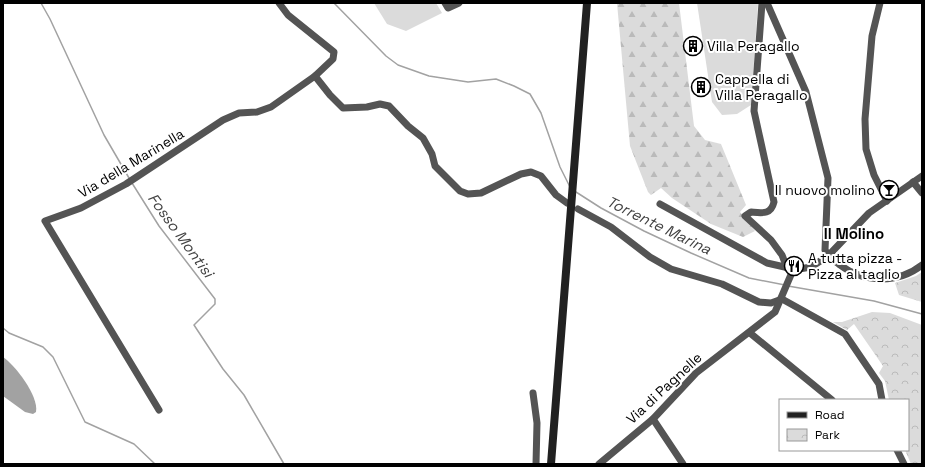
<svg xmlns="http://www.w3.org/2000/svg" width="925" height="467" font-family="'Space Grotesk',sans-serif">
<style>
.forest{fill:url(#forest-firs)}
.park{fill:url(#park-crowns)}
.garden{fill:#dbdbdb}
.water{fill:#a2a2a2}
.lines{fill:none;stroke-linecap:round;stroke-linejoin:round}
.stream{stroke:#a2a2a2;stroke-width:1.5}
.minor{stroke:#545454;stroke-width:7}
.secondary{stroke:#212121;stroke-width:8}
.labels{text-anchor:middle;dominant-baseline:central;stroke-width:4;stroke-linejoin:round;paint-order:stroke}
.poi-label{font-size:14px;fill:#000;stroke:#fff;text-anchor:start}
.street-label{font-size:14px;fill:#000;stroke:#fff}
.water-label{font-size:15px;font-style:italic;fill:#434343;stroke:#fff}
.neighbourhood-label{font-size:15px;font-weight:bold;fill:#000;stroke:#fff}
</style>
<defs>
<pattern id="forest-firs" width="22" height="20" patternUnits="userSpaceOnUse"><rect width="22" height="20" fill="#dbdbdb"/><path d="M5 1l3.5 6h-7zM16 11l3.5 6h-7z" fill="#bababa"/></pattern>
<pattern id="park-crowns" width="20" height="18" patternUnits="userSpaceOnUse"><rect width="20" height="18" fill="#dbdbdb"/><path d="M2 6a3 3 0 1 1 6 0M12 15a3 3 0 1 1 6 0" fill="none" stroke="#bababa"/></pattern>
</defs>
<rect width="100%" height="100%" fill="#fff"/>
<!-- forest -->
<path class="forest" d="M617,3h62l15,123 11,14 16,4 25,61 -6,7 15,19 -12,6 -32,-13 -39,-26 -11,-10 -10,7 -3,-3 -18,-46z"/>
<!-- park -->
<g class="park">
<path d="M922,272v30l-23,-7 -4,-12 21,-7z"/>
<path d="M872,312l18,1 32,12v139h-11l-6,-14h3v-50h-19l-4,-19 -6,-8 4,-7 -29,-42 -7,6 -14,-8h9z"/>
</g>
<!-- garden -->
<g class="garden">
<path d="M374,3h62l6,10 -36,18 -19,-7z"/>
<path d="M697,3h61l-7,102 -14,9 -15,1 -10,-13z"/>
</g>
<!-- water -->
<path class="water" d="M3,357c12,8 36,39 33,55l-3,2 -8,-2 -22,-16z"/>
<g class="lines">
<!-- stream -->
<g class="stream">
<path d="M41,3l9,16 54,116 25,43"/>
<path d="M334,3l52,53 12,9 31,11 39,6 28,-3 18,7 16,8 11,19 19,54 10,20"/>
<path d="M132,183l27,43 56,73v5l-21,21 29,44 21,26 40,69"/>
<path d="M576,192l25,16 43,23 47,22 58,25 36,7"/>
<path d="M788,286l86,15 48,13"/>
<path d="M3,328l6,5 34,14 10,10 32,65 49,22 21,20"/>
</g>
<!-- minor -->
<g class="minor">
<path d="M445,3l3,5 11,-5"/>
<path d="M762,3l-8,108 20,91c-3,13 -12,11 -23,10l-6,4 26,24 11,15 5,13"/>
<path d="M767,3l39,89 22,86 -3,72c3,7 9,10 15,15 24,18 58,19 82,0"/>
<path d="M880,3l-8,33 -7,83 1,30 8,26 13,26"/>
<path d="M315,76l15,19 13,13 24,-1 13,-3 9,2 19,20 15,12 9,16 3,12 25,25 8,3 13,-1 40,-19 10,-2 10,4 15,19 11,8"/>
<path d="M913,182l9,11"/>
<path d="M660,204l107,59 22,5"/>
<path d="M578,209l33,18 39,30 21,12 51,15 37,18 12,1 11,-4"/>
<path d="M793,270l18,-3 17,-11 41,-43 53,-37"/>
<path d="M782,299l63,35 34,50 3,16"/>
<path d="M750,333l82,67"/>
<path d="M533,393l4,30 -1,41"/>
<path d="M159,410l-114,-189 36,-13 45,-24 97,-64 16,-7 18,-1 14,-5 44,-31 18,-17 1,-7 -46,-37 -9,-12"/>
<path d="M653,419l30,45"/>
<path d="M897,450l7,14"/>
<path d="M599,464l54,-45 43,-46 79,-61 18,-42"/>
</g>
<!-- secondary -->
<path class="secondary" d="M551,464l36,-461"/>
</g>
<!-- icons -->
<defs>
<symbol id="building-ring" viewBox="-11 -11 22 22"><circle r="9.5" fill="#fff" stroke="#000" stroke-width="1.5"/><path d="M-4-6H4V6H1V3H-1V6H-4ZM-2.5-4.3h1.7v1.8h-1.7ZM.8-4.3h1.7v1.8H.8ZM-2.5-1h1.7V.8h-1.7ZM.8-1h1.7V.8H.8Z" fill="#000"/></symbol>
<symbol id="bar-ring" viewBox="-11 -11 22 22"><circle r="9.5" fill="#fff" stroke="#000" stroke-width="1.5"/><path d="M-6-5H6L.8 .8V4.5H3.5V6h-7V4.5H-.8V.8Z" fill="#000"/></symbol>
<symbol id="restaurant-ring" viewBox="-11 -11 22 22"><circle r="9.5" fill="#fff" stroke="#000" stroke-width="1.5"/><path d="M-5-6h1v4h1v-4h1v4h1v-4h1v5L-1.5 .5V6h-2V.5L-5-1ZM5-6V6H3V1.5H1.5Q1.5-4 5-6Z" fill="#000"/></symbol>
</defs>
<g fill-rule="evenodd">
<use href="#building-ring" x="682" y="35" width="22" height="22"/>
<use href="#building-ring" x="690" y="76" width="22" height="22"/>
<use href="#bar-ring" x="878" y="179" width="22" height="22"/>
<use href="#restaurant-ring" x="783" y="255" width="22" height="22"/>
</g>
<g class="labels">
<!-- poi labels -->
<g class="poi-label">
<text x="707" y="46">Villa Peragallo</text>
<text x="715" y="79">Cappella di<tspan x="715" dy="16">Villa Peragallo</tspan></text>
<text x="875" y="190" text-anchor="end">Il nuovo molino</text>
<text x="808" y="258">A tutta pizza -<tspan x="808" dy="16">Pizza al taglio</tspan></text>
</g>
<!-- street labels -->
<g class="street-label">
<text transform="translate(131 163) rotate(-31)">Via della Marinella</text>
<text transform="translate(664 388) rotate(-43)">Via di Pagnelle</text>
</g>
<!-- water labels -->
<g class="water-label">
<text transform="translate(659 225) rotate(26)">Torrente Marina</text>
<text transform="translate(181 235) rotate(54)">Fosso Montisi</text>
</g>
<!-- neighbourhood labels -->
<g class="neighbourhood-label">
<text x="854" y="233">Il Molino</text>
</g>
</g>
<!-- border -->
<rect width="925" height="467" fill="none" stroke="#000000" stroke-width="8"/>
<!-- legend -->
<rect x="779" y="399" width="130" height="52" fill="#ffffff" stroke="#999999"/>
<rect x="787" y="412" width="20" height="6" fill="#212121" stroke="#999999"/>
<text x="815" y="419" font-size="12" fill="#000000">Road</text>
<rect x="787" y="429" width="20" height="12" fill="url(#park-crowns)" stroke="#999999"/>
<text x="815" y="439" font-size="12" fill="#000000">Park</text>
</svg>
